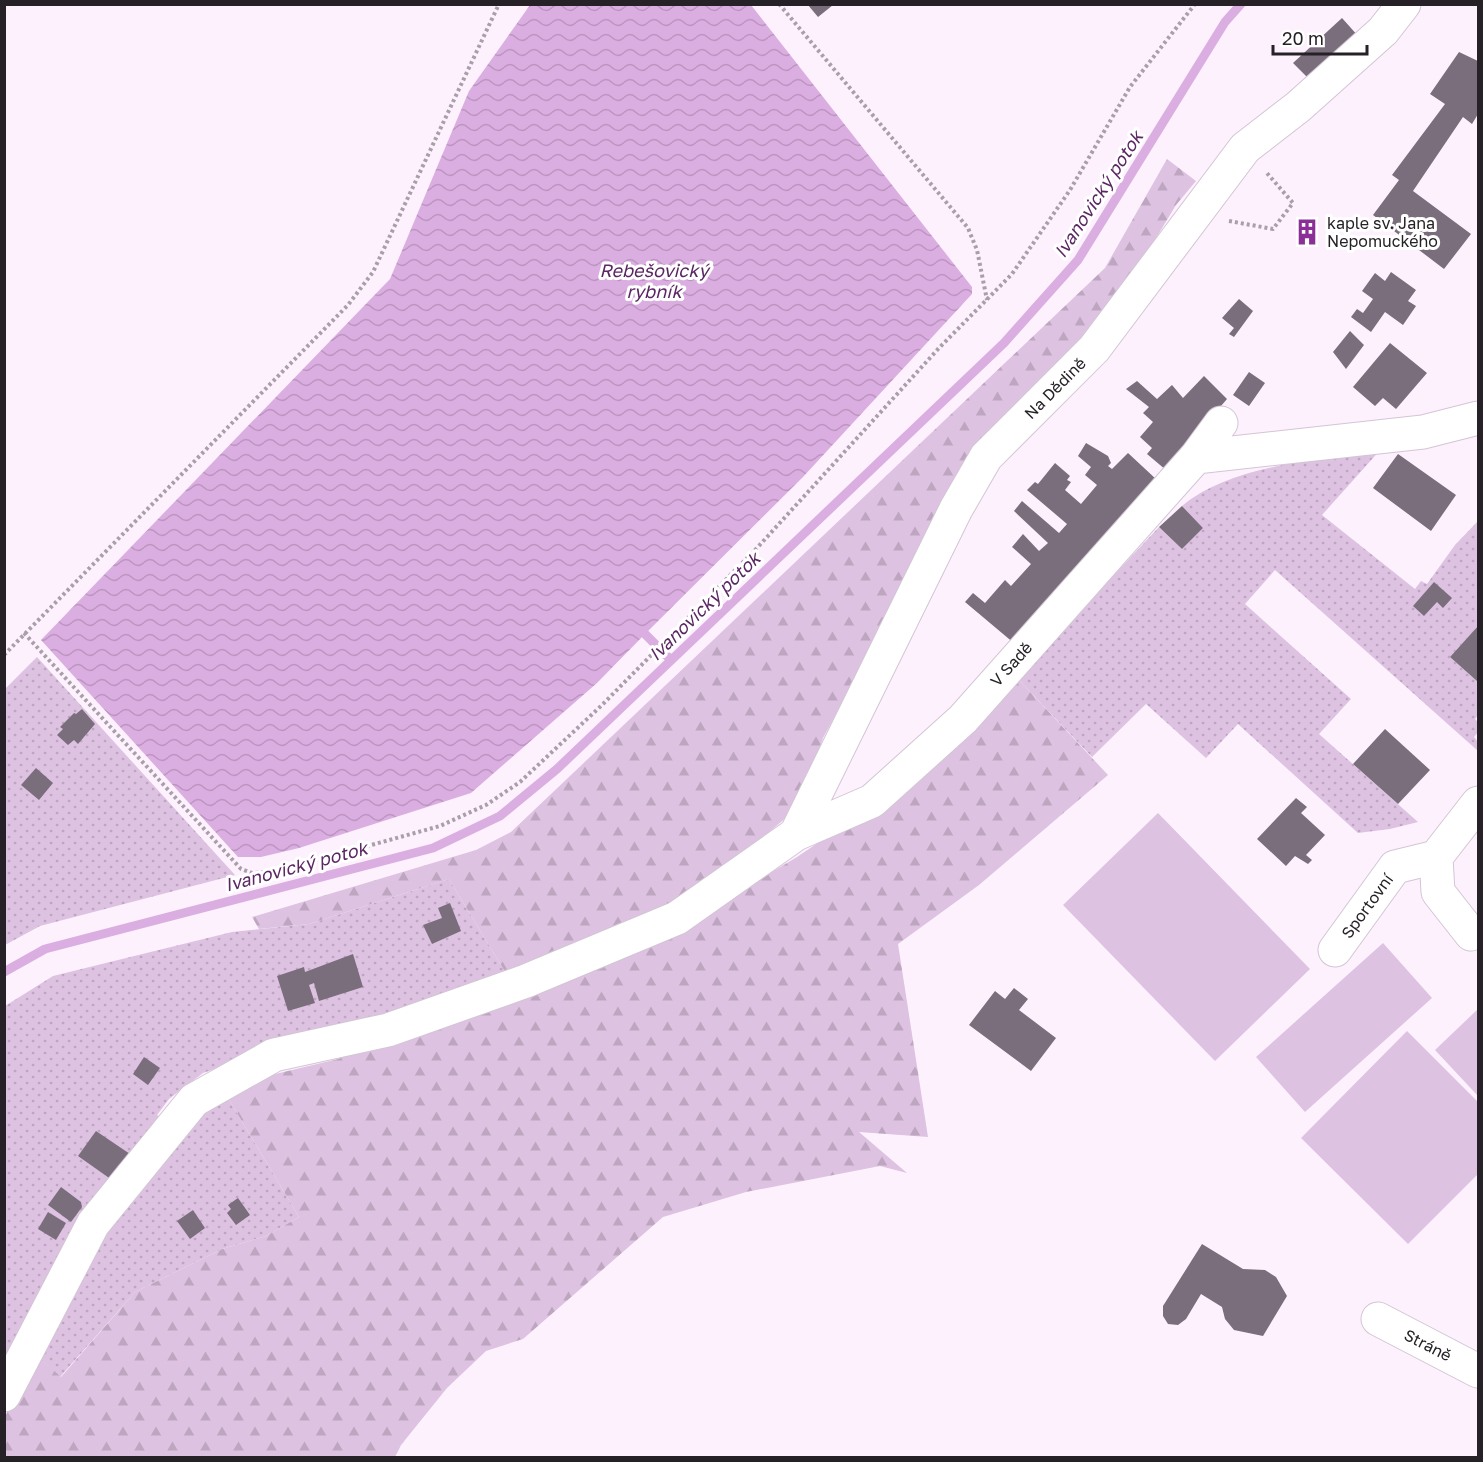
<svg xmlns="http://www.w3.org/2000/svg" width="1483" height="1462" viewBox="0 0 1483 1462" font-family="'Golos Text',sans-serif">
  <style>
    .green { fill: url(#green-dots) }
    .forest { fill: url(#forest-firs) }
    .pitch { fill: #ddc2e1 }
    .water { fill: url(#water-waves) }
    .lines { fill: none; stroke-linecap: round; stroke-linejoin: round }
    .stream { stroke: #dbaee1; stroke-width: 9 }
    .building { fill: #7a6d7c }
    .minor-casing { stroke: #d3c5d5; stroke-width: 35 }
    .path { stroke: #a89fa9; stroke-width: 4; stroke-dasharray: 3 3; stroke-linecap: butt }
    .minor { stroke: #fff; stroke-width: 33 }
    .labels { text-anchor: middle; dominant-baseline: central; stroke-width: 6; stroke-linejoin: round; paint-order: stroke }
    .poi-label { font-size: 16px; fill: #262127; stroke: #fff; text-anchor: start }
    .street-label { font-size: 16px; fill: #262127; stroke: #fff }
    .water-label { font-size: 18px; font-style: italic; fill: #5b2663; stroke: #fff }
  </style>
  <defs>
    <pattern id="green-dots" width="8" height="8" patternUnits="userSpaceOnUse" patternTransform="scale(1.5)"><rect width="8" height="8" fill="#ddc2e1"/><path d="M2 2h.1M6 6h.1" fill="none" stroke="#bea6c1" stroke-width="1.8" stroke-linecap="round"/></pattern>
    <pattern id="forest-firs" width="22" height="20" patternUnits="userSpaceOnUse" patternTransform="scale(1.5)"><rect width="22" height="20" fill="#ddc2e1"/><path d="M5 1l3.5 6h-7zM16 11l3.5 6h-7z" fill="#bea6c1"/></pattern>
    <pattern id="water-waves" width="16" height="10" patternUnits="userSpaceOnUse" patternTransform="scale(1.5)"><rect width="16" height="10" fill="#dbaee1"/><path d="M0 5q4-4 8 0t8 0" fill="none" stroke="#bc95c1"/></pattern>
  </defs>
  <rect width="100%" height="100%" fill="#fdf1fe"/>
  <path class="green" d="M1382,448l-60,67 93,74 6,-8 6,3 28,-39 23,-24v105l-28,31 28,25v33l-3,4 3,3v10l-4,5 4,5v9l-203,-181 -30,34 106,95 -32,35 99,88 -28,7 -32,4 -120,-109 -32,34 -60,-54 -54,53 -75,-79 142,-151 23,22 21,-21 -21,-22c48,-41 138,-46 200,-58z
    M37,657l198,218 -195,51 -35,19v-256z
    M449,879l61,101 -220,63 -87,30 -34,26 -12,16 8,5 -66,70 -16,24 -78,170v-378l48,-30 179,-44 77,-8z
    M228,1098l71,119 -33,19 -44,13 -87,43 -75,85 -20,-19 51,-107 101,-133z"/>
  <path class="forest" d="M1167,159l29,22 -20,24 -46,76 -156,181 -151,276 -22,67 -78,66 -67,40 -146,69 -61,-101 -140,45 -50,5 -7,-12 224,-67 35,-18 594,-564z
    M1017,678l91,97 -129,110 -81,59 30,193 -69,-5 48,41 -27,-7 -134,26 -83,25 -140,122 -37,12 -39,37 -46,57 -6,12 -390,1v-42l35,-58 21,19 74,-85 87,-43 44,-13 33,-19 -71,-119 43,-23 67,-16 40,-21 290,-104 129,-77 121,-82z"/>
  <path class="pitch" d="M1158,813l152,156 -95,92 -152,-156z
    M1383,943l49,55 -127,114 -49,-55z
    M1478,1009v87l-43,-46z
    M1407,1031l71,71v72l-70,70 -107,-106z"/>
  <path class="water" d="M530,5h221l221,282v7l-169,183 -158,157 -48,49 -126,110 -172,55 -38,9h-23l-197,-217 349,-361 79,-188z"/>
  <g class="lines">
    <path class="stream" d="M645,634l26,26
      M4,972l41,-23 388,-101 67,-32 57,-47 447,-426 74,-83 147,-238 16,-18"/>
  </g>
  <path class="building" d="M808,5h25l-15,12z
    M1342,18l17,19 -48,44 -18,-18z
    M1459,52l19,9v53l-6,10 -9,-7 -50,74 58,43 -27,35 -71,-54 26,-35 -7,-5 53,-71 -15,-10z
    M1307,226l6,4 -6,8 -5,-4z
    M1391,272l25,18 -8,11 8,5 -13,19 -18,-13 -14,20 -20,-15 6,-8 6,4 10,-14 -11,-8 13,-18 10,8z
    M1239,299l14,12 -19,26 -5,-3 5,-6 -12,-10z
    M1350,331l14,14 -18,24 -13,-17z
    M1390,343l37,30 -31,36 -13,-11 -8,8 -22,-19z
    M1249,372l16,11 -16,23 -16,-11z
    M1204,376l23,23 -61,71 -19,-16 5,-6 -12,-11 13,-15 -10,-9 6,-6 -23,-18 11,-8 20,18 15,-14 11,13z
    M1086,443l22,13 3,7 -3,3 4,3 16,-16 29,27 -142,164 -50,-42 8,-9 12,10 20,-23 6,6 20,-22 -19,-17 11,-13 16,17 9,-8 -34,-32 8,-10 37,32 8,-9 -40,-34 8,-8 3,2 17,-21 15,13 -3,4 4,2 -6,8 16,14 16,-19 -12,-10 6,-8 -13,-11z
    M1398,454l58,41 -25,36 -58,-43z
    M1182,506l21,22 -21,21 -23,-22z
    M1434,582l18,16 -9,10 -6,-6 -13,14 -11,-10z
    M1478,626v56l-28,-25z
    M82,709l13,15 -17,20 -4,-4 -6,5 -11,-10 6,-6 -3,-2 14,-14 2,1z
    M1385,729l45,41 -32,34 -45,-40z
    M36,768l17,15 -14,17 -18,-15z
    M1296,798l11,9 -6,6 24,22 -19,20 6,5 -4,4 -13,-8 -9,10 -29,-27z
    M450,903l11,28 -29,13 -9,-19 19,-7 -4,-10z
    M353,954l10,33 -44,14 -5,-18 -5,2 6,18 -27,8 -11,-35 27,-9 1,5z
    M1014,988l14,11 -9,11 37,28 -25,33 -62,-46 26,-34 10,8z
    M144,1057l16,11 -12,17 -15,-11z
    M96,1131l34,23 -18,26 -34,-24z
    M61,1187l20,15 1,5 -11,15 -23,-17z
    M238,1198l12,17 -14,10 -9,-12 4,-4 -3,-4z
    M193,1210l12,18 -15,11 -13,-18z
    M48,1212l18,11 -10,17 -18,-11z
    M1202,1244l41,25 22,1 11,7 11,19 -24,40 -29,-6 -9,-11 -3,-12 -21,-13 -15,25 -8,6 -10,-1 -5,-8v-10z"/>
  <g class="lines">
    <g class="minor-casing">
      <path id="minor" d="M1196,457l227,-25 55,-14
        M796,834l160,-325 30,-52 108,-108 151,-201 53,-41 85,-76 21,-27
        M1436,857l2,35 33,42
        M1335,950l60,-83 41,-10 42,-54
        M1378,1319l100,52
        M4,1395l89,-171 101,-124 80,-45 114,-25 138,-49 151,-63 119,-84 76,-33 91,-82 233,-262 25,-34"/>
    </g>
    <path class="path" d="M779,4l189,224 9,22 10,50
      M1229,221l44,8 20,-26 -27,-31
      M24,633l217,236 11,4 25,-2 163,-45 46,-21 34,-23 82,-77 155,-157 182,-200 73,-74 58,-84 60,-103 65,-83
      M4,655l344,-350 25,-33 126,-268"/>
    <use href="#minor" class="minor"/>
  </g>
  <defs>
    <g id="building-bare" transform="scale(2.07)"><path d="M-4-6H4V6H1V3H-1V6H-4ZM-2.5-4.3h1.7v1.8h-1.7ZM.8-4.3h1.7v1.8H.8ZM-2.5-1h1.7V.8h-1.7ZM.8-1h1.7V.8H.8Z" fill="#8c2e98" stroke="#fff" stroke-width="2.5" paint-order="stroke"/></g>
  </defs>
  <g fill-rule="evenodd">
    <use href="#building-bare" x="1307" y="232"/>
  </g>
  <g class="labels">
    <g class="poi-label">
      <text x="1327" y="223">kaple sv. Jana<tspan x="1327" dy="18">Nepomuckého</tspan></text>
    </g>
    <g class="street-label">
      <text transform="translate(1055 388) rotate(-45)">Na Dědině</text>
      <text transform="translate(1011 664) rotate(-48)">V Sadě</text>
      <text transform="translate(1367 906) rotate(-54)">Sportovní</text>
      <text transform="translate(1428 1345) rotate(27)">Stráně</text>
    </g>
    <g class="water-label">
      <text transform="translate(1098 194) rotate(-57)">Ivanovický potok</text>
      <text x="654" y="270">Rebešovický<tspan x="654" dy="21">rybník</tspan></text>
      <text transform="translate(704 606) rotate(-44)">Ivanovický potok</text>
      <text transform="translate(296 866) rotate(-15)">Ivanovický potok</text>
    </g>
  </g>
  <rect width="1483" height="1462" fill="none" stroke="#262127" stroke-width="12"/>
  <path d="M1273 45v9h94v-9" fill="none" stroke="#262127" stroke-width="3"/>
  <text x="1282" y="45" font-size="18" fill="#262127" stroke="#ffffff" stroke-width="4.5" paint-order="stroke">20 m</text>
</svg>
